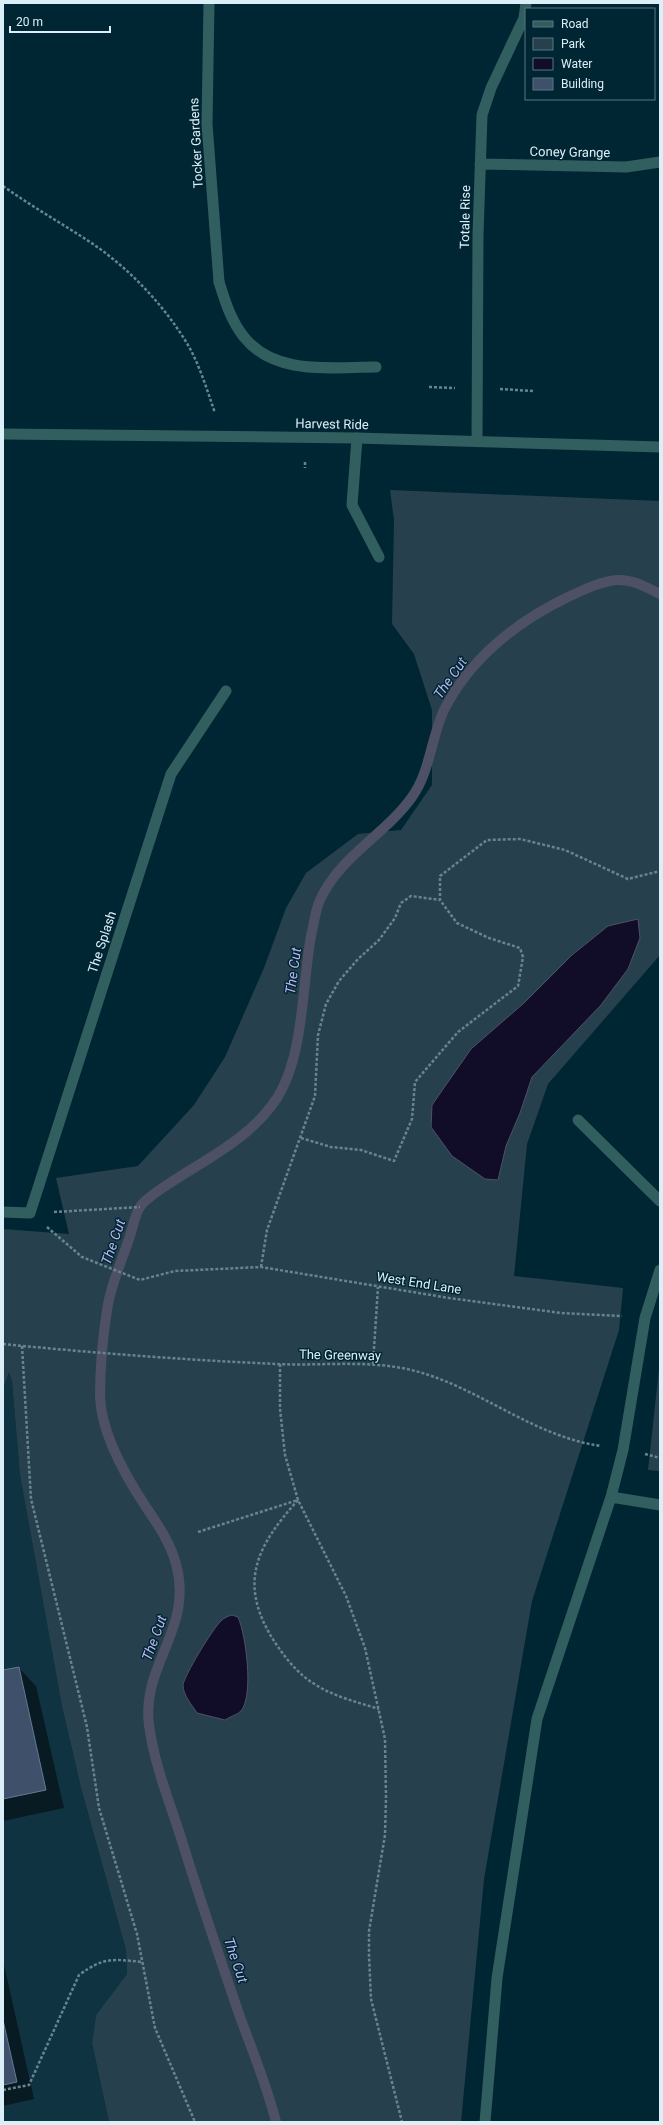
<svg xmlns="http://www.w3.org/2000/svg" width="663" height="2125" viewBox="0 0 663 2125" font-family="Roboto,sans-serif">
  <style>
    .built { fill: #0f3340 }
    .green { fill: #26414d; fill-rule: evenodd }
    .water { fill: #110d28; stroke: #4e5166 }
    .shadow { fill: #0007 }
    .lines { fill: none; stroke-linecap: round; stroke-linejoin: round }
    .stream { stroke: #4e5166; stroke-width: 10 }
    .building { fill: #3f516a; stroke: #657893 }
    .path { stroke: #678590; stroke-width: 2.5; stroke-dasharray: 3 2; stroke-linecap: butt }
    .service { stroke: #315f5f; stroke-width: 11 }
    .minor { stroke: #315f5f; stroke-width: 11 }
    .tertiary { stroke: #315f5f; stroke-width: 11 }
    .labels { text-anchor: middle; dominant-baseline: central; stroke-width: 3; stroke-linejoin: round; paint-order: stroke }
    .street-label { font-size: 13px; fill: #dbeff8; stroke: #002633 }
    .water-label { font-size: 14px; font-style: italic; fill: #bbb7f2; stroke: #002633 }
  </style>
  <rect width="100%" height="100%" fill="#002633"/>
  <path class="built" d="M9,1371l3,10 8,94 42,231 19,82 45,162 1,24 -31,41 -4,28 17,79h-106v-733z"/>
  <path class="green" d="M390,490l270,11v454l-112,129 -21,60 -13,132 109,12 -4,42 -87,271 -48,278 -23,243h-352l-17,-79 4,-28 31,-41 -1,-24 -45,-162 -19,-82 -42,-231 -8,-94 -3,-9 -6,17v-160l66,5 -13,-56 82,-12 56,-61 31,-48 39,-89 22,-60 20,-35 52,-39 43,-4 31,-45v-75l-18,-56 -22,-30 2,-104zM638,919l-10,50 -27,36 -69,72 -12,36 -14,33 -8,34 26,-177 48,-48 36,-29z
    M660,1360v111l-12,-1z"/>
  <path class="water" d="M638,919l2,19 -12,31 -27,36 -69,72 -12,36 -14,33 -8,34 -13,-1 -33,-23 -21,-29 1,-22 39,-56 53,-46 48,-48 36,-29z
    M232,1615l6,2c8,18 16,78 3,94 -4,4 -12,6 -16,9l-28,-7c-5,-8 -14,-18 -14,-28 1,-9 30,-57 38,-64 3,-3 7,-5 11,-6z"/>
  <path class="shadow" d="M19,1668l17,18 28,122 -61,13v-150z
    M3,1960l31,139 -31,7z"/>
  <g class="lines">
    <path class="stream" d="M276,2122c-9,-36 -23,-70 -36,-105 -20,-59 -40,-117 -58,-176 -12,-38 -28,-77 -33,-116 -8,-61 45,-96 27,-161 -6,-22 -18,-39 -30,-57 -20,-30 -45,-74 -46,-111 0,-29 3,-62 8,-92 4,-21 13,-42 20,-62 4,-10 6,-26 12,-35 4,-6 15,-14 21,-18 40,-28 88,-48 116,-91 27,-42 25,-113 34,-162 3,-12 4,-25 9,-36 20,-44 65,-65 92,-103 18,-25 19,-59 32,-87 25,-50 71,-87 120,-111 17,-8 34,-17 53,-19 15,-1 29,7 43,14"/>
  </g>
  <path class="building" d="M19,1667l27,123 -43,9v-129z
    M3,2020l14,62 -14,3z"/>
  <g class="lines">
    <path class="path" d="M3,186c28,20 58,37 87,56 39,26 74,63 98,103 12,21 19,45 27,68
      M429,387l26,1
      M500,389l33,2
      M305,462v6
      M301,1138l30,9 30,3 33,11 18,-42 3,-37 43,-50 60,-46 5,-29 -3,-9 -31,-10 -32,-15 -17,-23v-24l47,-36 33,-1 45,11 63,29 32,-8
      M54,1212l86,-5
      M47,1227l35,30 58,23 35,-9 86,-4 188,31 112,15 61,3
      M261,1267l6,-37 48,-134 3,-61 8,-31 13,-23 19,-22 21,-19 16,-22 6,-15 10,-7 29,4
      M3,1344c91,9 183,16 274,20 43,2 87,-4 130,5 69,15 123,67 194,77
      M22,1346l9,153 56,228 12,81 38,126 18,94 40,94
      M280,1364v45l5,46 13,45 48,96 19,52 20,91 1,59 -1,37 -16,96v24l2,44 31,123
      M373,1364l5,-77
      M645,1454l15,4
      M298,1500c-43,48 -61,85 -22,144 11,16 23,31 40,41 19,12 41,17 63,24
      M198,1532l100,-32
      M3,2090l26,-5 50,-110c25,-18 33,-16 63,-13"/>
    <path class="service" d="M219,282c6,19 12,39 25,55 31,39 87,30 132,30
      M357,438l-5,67 27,52"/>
    <path class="minor" d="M209,3l-2,121 12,158
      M480,164l146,3 34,-5
      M477,441l1,-206 4,-120 9,-27 33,-70 2,-15
      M578,1120l82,81
      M3,1212l27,1 141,-439 55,-83
      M611,1497l49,8
      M485,2122l12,-144 40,-259 74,-222 12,-47 22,-132 15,-48"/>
    <path class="tertiary" d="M3,434l354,4 303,9"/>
  </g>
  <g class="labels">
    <g class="street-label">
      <text transform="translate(196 143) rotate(-93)">Tocker Gardens</text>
      <text transform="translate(570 152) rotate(1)">Coney Grange</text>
      <text transform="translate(465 217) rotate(-89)">Totale Rise</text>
      <text transform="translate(332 424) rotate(1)">Harvest Ride</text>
      <text transform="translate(102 942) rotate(-72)">The Splash</text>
      <text transform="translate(419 1283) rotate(9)">West End Lane</text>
      <text transform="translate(340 1355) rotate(1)">The Greenway</text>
    </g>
    <g class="water-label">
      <text transform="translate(450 678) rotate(-55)">The Cut</text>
      <text transform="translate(293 971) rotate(-82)">The Cut</text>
      <text transform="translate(113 1242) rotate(-71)">The Cut</text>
      <text transform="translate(154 1638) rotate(-70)">The Cut</text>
      <text transform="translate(236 1960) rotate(71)">The Cut</text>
    </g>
  </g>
  <rect width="663" height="2125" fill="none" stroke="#dbeff8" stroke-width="8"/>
  <rect x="525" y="8" width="130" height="92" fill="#002633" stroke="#587682"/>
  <rect x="533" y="21" width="20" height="6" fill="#315f5f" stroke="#587682"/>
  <text x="561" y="28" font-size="12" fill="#dbeff8">Road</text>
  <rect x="533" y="38" width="20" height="12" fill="#26414d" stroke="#587682"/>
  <text x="561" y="48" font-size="12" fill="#dbeff8">Park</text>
  <rect x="533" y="58" width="20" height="12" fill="#110d28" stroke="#587682"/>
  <text x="561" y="68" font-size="12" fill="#dbeff8">Water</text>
  <rect x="533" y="78" width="20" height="12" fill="#3f516a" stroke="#587682"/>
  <text x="561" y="88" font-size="12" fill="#dbeff8">Building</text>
  <path d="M10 26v6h100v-6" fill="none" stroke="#dbeff8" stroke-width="2"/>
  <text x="16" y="26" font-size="12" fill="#dbeff8" stroke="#002633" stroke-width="3" paint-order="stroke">20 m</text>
</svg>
